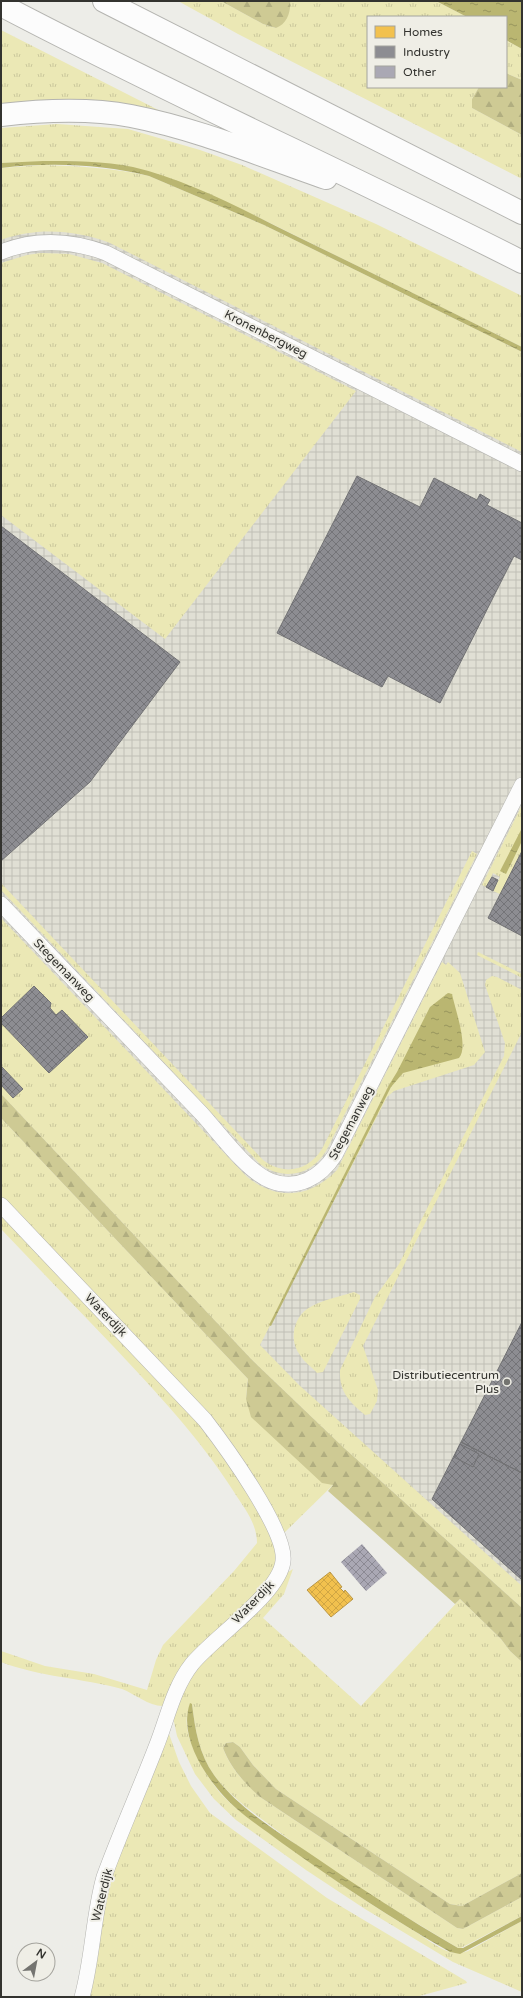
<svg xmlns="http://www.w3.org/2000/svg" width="523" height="1998" viewBox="0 0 523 1998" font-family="'Varela Round',sans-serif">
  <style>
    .industrial { fill: url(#industrial-grid) }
    .grass { fill: url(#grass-tufts) }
    .forest { fill: url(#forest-firs) }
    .water { fill: url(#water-ripples) }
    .homes { fill: url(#homes-cross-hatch); stroke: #b99645 }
    .industry { fill: url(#industry-cross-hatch); stroke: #727274 }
    .building { fill: url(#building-cross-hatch) }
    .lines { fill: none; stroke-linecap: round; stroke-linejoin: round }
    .street-casing { stroke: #b4b4b0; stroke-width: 16 }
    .highway-casing { stroke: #b4b4b0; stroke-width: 24 }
    .street { stroke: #fcfcfc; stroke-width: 15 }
    .highway { stroke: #fcfcfc; stroke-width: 22 }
    .poi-dot { fill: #747470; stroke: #efeee6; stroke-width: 1.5 }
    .labels { text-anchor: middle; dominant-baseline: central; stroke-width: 4; stroke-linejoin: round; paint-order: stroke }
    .street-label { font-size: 12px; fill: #33332f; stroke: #efeee6 }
    .poi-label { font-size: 12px; fill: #33332f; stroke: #efeee6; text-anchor: end }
  </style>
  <defs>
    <pattern id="industrial-grid" width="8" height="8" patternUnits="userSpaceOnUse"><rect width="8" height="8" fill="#e0dfd4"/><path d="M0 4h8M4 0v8" fill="none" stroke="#c1c0b6"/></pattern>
    <pattern id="grass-tufts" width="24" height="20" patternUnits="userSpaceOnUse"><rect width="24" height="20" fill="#ebe8b5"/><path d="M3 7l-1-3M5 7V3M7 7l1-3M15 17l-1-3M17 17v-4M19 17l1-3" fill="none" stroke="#cac79c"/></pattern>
    <pattern id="forest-firs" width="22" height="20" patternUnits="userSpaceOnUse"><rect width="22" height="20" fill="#ceca94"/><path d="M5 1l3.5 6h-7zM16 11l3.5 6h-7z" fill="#b1ae80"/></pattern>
    <pattern id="water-ripples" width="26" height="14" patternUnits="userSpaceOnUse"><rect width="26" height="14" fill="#bab671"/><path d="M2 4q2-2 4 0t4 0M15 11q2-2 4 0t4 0" fill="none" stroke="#98955d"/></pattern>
    <pattern id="homes-cross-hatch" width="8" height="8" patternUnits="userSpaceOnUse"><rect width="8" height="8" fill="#f2c14e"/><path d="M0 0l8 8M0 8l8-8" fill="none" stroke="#d0a644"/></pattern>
    <pattern id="industry-cross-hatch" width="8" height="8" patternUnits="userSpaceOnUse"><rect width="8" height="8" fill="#8d8d92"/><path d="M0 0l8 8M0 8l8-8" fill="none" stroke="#747478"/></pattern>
    <pattern id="building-cross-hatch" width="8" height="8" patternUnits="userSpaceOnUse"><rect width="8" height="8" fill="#aaa8b4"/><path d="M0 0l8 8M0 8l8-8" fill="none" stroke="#8b8993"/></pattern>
  </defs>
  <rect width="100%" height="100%" fill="#edede8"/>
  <path class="industrial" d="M51,204l471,226v1203l-521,-518v-902z"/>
  <path class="grass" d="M178,1h43l42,23 13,4 14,-27h146l31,16h-99v70h111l-7,12v9l50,27v44l-284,-145z
    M1,30l181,92 -181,-14z
    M506,40l16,9v31l-16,-7z
    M57,124l71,5 72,21 42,15 134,59 146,72v51l-256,-126 -57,-26 -59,-23 -19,-5 -60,-6 -70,2v-35z
    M43,165c35,1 71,3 106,11l115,49 258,127v100l-412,-209c-35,-13 -73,-16 -109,-3v-72z
    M41,253l28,1 33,9 254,128 -191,248 -164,-124v-252l26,-8z
    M522,805v46l-22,43 -7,-3 7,-14 -7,-4 -7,14 -4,-2z
    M472,851l5,3 -151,297c-15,25 -43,30 -66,13l-259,-274v-7l262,277c21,16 45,11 59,-11z
    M1,918l246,259c31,24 63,21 90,-7l105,-208 4,3 2,-3 12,11 25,79 -11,13 -80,26 -7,6 -127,248 39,40 223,201v22l-178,-160 -92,-88 -251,-266z
    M478,952l44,22v4l-45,-23z
    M492,976l5,1 25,13v42l-159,314 15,44 -1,11 -7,13 -5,1c-16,-14 -26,-23 -25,-45l35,-73 24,-33 105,-208 1,-13 -20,-58 1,-5z
    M1,1118l247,261 -2,20 87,86 -51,50 -45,-76 -236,-259z
    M1,1211l219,234 58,101 -4,28 -110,132c-14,1 -29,-12 -42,-17 -40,-11 -82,-12 -121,-27v-11l44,15 49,8 53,16 9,-30 7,-15 71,-74 23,-28c0,-20 -13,-35 -23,-51 -35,-55 -78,-100 -122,-147 -37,-39 -74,-77 -111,-116z
    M354,1292l6,3v4l-37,73 -6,1c-5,-6 -13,-11 -17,-18 -11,-14 -7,-36 7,-46 13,-9 32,-12 47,-17z
    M293,1569l-9,25 -21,24 98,88 99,-107 41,40 9,12 12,11v211l-60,33 -12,-2 -174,-115 -23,-24 -13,-18 -7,-5 -7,1 -3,5c7,20 22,35 37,49l197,131 6,1 59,-32v19l-61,32h-3c-62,-37 -125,-75 -183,-119 -21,-16 -45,-32 -61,-54 -15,-21 -19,-46 -22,-71 -18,22 14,72 29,90 17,18 39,32 59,47 43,31 86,61 131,88 12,7 26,19 39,23 6,2 13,1 18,-1l54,-30v71l-69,-30 -88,-53 -59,-39 -70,-50 -22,-21 -19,-25 -18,-38 -4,-19 13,-38 99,-105z
    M168,1731l11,31 12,24 19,27 117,85 139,83 1,2 -51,14h-331l15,-90z"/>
  <path class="forest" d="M221,1h69c1,11 -3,23 -14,27l-13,-4z
    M506,73l16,7v55l-50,-27v-9l7,-12h27z
    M1,1094l251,266 92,88 178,160v54l-12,-11 -9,-12 -41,-40 -5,5 -127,-113 5,-6 -11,-2 -71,-66 -5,-18 2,-20 -247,-261z
    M233,1742l7,5 13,18 23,24 174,115 12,2 60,-33v24l-59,32 -6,-1 -197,-131c-15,-13 -30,-30 -37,-49l3,-5z"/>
  <path class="water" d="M436,1h86v48l-16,-9v-23h-39z
    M43,161c29,0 61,0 90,6 55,13 111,43 161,68 76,37 152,74 228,112v5l-258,-127 -115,-49c-48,-12 -99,-14 -148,-8v-5z
    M522,828v13l-16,33 -6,-3z
    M448,993l4,1c3,15 17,53 7,64l-56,15 -12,14 -120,239 -2,-1 120,-240 8,-13 33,-65z
    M190,1703l2,1c3,25 7,50 22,71 24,33 65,58 98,80 48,33 96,64 146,93h5l59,-32v5l-62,33 -10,-2c-58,-33 -114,-70 -168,-109 -20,-15 -44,-30 -61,-50 -20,-23 -42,-59 -31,-90z"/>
  <path class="homes" d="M330,1572l12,15 -2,1 4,4 1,-2 8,9 -22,18 -24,-27z"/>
  <path class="industry" d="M357,476l63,31 14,-29 43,22 3,-6 10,6 -3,5 35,18v37l-8,-4 -74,147 -52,-27 -6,11 -105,-54z
    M1,526l179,136 -90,120 -89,79z
    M522,851v85l-34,-18z
    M492,877l6,3 -5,11 -7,-4z
    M34,986l17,17 -1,5 6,7 6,-5 26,27 -39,36 -48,-50v-5z
    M1,1066l22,23 -10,9 -12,-13z
    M522,1322v151l-61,-31z
    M461,1442l61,31v107l-90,-81z
    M460,1444l19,10 -6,13 -19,-10z"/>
  <path class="building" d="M362,1544l25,29 -21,18 -25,-29z"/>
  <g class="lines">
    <g class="street-casing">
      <path id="street" d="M1,252c35,-14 70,-12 105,1l416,211
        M1,904c67,70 134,140 201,210 18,20 45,58 69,67 26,10 50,-4 64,-26l187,-370
        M1,1205l204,215c20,26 82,111 78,141 -3,32 -70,77 -91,103 -19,24 -25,56 -36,83 -17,44 -36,86 -52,130 -11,39 -11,80 -22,120"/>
    </g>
    <g class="highway-casing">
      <path id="highway" d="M104,1l418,212
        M1,5c171,90 348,169 521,257
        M1,115c43,-5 88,-7 130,1 67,13 131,40 195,62"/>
    </g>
    <use href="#street" class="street"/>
    <use href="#highway" class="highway"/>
  </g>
  <circle class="poi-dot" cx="507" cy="1382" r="4"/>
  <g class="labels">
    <g class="street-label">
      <text transform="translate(266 334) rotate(27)">Kronenbergweg</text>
      <text transform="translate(64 970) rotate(46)">Stegemanweg</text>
      <text transform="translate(351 1123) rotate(-62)">Stegemanweg</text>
      <text transform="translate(106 1315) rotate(46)">Waterdijk</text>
      <text transform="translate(253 1602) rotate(-46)">Waterdijk</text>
      <text transform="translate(102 1895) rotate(-76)">Waterdijk</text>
    </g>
    <g class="poi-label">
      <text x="499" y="1375">Distributiecentrum<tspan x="499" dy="14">Plus</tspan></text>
    </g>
  </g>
  <rect width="523" height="1998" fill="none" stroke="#33332f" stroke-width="4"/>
  <rect x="367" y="16" width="140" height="72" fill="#efeee6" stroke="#a4a39d"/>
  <rect x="375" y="26" width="20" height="12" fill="#f2c14e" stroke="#a4a39d"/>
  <text x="403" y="36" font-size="12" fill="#33332f">Homes</text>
  <rect x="375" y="46" width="20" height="12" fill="#8d8d92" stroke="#a4a39d"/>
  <text x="403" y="56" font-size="12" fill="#33332f">Industry</text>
  <rect x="375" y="66" width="20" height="12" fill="#aaa8b4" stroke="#a4a39d"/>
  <text x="403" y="76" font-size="12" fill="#33332f">Other</text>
  <g transform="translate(36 1962) rotate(32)"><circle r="19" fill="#efeee6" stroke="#a4a39d"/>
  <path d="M0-3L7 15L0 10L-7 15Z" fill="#747470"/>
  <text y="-6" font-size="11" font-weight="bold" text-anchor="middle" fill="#33332f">N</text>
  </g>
</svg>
